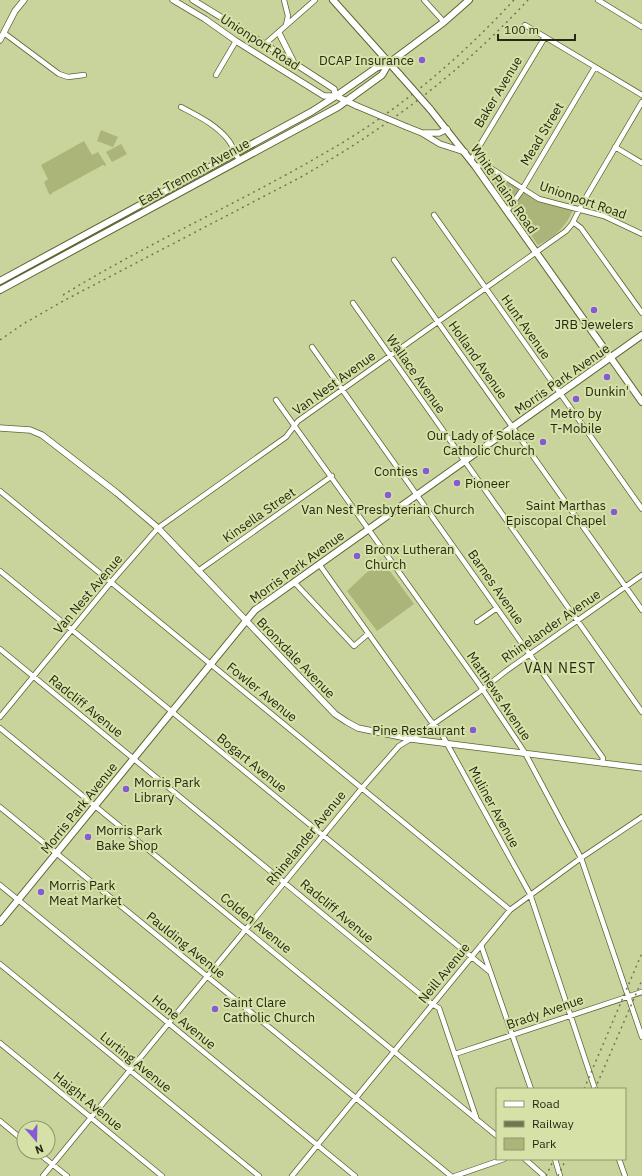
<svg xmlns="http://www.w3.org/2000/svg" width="642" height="1176" viewBox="0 0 642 1176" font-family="'IBM Plex Sans',sans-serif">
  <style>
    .green { fill: #abb579 }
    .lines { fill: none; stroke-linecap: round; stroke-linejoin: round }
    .minor-casing { stroke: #5c6431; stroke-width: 6 }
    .tertiary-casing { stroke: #5c6431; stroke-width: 7 }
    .secondary-casing { stroke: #5c6431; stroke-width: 8 }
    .minor { stroke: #fff; stroke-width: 4.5 }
    .tertiary { stroke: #fff; stroke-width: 5.5 }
    .secondary { stroke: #fff; stroke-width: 6 }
    .rail { stroke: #6f7751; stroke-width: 1.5; stroke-dasharray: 2 4; stroke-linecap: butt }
    .tertiary-bridge-casing { stroke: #5c6431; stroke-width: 7; stroke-linecap: butt }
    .secondary-bridge-casing { stroke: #5c6431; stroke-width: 8; stroke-linecap: butt }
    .tertiary-bridge { stroke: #fff; stroke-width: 5.5 }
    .secondary-bridge { stroke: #fff; stroke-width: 6 }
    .poi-dot { fill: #855ad4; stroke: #d6e1a8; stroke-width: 1.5 }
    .labels { text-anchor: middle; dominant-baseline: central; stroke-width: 4; stroke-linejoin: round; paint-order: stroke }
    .street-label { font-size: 13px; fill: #252913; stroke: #d6e1a8 }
    .poi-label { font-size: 13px; fill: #252913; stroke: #d6e1a8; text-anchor: start }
    .neighbourhood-label { font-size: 14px; letter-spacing: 1px; fill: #252913; stroke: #d6e1a8 }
  </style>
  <rect width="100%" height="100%" fill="#c9d49c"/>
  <path class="green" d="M101,130l17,7 -5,10 -16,-6z
    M84,141l8,14 6,-3 7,11 1,1v2l-3,-1 -51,28 -1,2 -2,-1 -5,-12 4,-3 -7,-14z
    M121,144l6,10 -15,8 -6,-10z
    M487,169l50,32 35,9v2c-7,16 -18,25 -34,33l-52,-75z
    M381,559l33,45 -37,27 -30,-40z"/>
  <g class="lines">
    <g class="minor-casing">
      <path id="minor" d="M284,0l4,16 -2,9
        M424,0l20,22
        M598,0l44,27
        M525,25l117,70
        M4,33l55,41 9,3 16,-2
        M265,44l50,-44
        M216,75l20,-34
        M181,107c17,9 36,18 48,34 4,6 7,13 10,19
        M615,147l27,16
        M471,160l74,-123
        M475,166l7,-1 7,2 50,32 65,17 38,18
        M507,211l13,-18 75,-126
        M434,215l208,294
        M573,222l8,6 61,85
        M394,260l248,350
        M353,303l289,409
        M312,347l291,411 -1,5
        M276,400l203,284 46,69 56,105 61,179
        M0,491l510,419
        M319,564l111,156 10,11 90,163 65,195
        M0,571l490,401
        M198,571l134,-95
        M294,582l60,64 14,-12
        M477,622l20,-14
        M0,649l432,355 7,4 38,112
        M0,717l111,-135 47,-54 128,-91 12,-16 268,-190 6,-7 10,-20 60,-102
        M0,728l497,408
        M0,807l451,369
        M0,885l355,291
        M481,945l50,144
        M0,964l259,212
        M0,1043l162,133
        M455,1054l187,-62
        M0,1121l24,20
        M37,1152l30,24
        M525,1159l19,17
        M555,1159l5,17
        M619,1159l6,17
        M43,1176l319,-388 37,-42 23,-14 56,-39 28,-22 136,-96
        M292,1176l218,-266 71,-52 61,-41
        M455,1176l49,-17"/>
    </g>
    <g class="tertiary-casing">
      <path id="tertiary" d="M173,0l32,19 31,22 88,55h12l21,10
        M193,0l78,48 63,41 2,7
        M279,33l15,30
        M0,40l15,-29 9,-11
        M407,127l15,6 18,11 25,8
        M424,133h15l8,-4
        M0,428l30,2 12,5 75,58 41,35 177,186 12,8 11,6 53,11 231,29"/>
    </g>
    <g class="secondary-casing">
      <path id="secondary" d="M333,0l67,75
        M430,109l45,57 167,236
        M0,281l311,-169 25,-16 40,-28 13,-5 55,-41 25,-22
        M0,290l338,-183 44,-32 7,-12
        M0,922l255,-312 387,-275"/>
    </g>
    <use href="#minor" class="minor"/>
    <use href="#tertiary" class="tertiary"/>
    <use href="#secondary" class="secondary"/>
    <path class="rail" d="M63,295c88,-54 183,-95 272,-148 67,-39 126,-90 179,-147
      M0,340l23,-16 42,-24 236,-123c87,-50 158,-103 227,-177
      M584,1089l58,-136
      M595,1089l47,-109
      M546,1176l8,-17
      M558,1176l8,-17"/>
    <g class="tertiary-bridge-casing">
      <path id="tertiary-bridge" d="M357,106l50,21"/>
    </g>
    <g class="secondary-bridge-casing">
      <path id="secondary-bridge" d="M400,75l30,34"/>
    </g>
    <use href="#tertiary-bridge" class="tertiary-bridge"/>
    <use href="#secondary-bridge" class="secondary-bridge"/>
  </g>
  <g class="poi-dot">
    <circle cx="422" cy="60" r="4"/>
    <circle cx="594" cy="310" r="4"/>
    <circle cx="607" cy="377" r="4"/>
    <circle cx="576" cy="399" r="4"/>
    <circle cx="543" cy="442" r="4"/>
    <circle cx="426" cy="471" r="4"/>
    <circle cx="457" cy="483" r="4"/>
    <circle cx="388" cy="495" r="4"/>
    <circle cx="614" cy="512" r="4"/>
    <circle cx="357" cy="556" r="4"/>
    <circle cx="473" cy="730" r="4"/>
    <circle cx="126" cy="789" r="4"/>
    <circle cx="88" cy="837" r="4"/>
    <circle cx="41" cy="892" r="4"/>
    <circle cx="215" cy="1009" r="4"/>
  </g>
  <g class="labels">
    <g class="street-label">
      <text transform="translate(260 42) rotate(33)">Unionport Road</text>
      <text transform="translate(498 92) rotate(-59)">Baker Avenue</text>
      <text transform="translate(542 134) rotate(-59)">Mead Street</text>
      <text transform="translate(194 172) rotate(-29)">East Tremont Avenue</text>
      <text transform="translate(504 189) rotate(55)">White Plains Road</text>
      <text transform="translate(583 200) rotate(19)">Unionport Road</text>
      <text transform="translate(526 327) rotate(55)">Hunt Avenue</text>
      <text transform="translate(478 360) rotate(55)">Holland Avenue</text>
      <text transform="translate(416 374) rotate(55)">Wallace Avenue</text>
      <text transform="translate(562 379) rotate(-35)">Morris Park Avenue</text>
      <text transform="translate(334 383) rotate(-36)">Van Nest Avenue</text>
      <text transform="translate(259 515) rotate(-35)">Kinsella Street</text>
      <text transform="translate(297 567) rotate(-36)">Morris Park Avenue</text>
      <text transform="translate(496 587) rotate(55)">Barnes Avenue</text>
      <text transform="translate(88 594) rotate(-50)">Van Nest Avenue</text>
      <text transform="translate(551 626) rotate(-35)">Rhinelander Avenue</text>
      <text transform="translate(296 658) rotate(46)">Bronxdale Avenue</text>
      <text transform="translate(262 692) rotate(39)">Fowler Avenue</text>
      <text transform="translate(499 696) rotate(56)">Matthews Avenue</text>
      <text transform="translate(86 706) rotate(39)">Radcliff Avenue</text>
      <text transform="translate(252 763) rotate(39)">Bogart Avenue</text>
      <text transform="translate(494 807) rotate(61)">Muliner Avenue</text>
      <text transform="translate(79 808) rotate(-51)">Morris Park Avenue</text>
      <text transform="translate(306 838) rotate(-51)">Rhinelander Avenue</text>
      <text transform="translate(337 911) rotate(40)">Radcliff Avenue</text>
      <text transform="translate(256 923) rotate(39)">Colden Avenue</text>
      <text transform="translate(186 945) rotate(39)">Paulding Avenue</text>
      <text transform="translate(444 973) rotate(-51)">Neill Avenue</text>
      <text transform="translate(545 1012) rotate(-19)">Brady Avenue</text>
      <text transform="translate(184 1022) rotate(39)">Hone Avenue</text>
      <text transform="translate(136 1062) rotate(39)">Lurting Avenue</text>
      <text transform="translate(88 1101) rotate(39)">Haight Avenue</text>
    </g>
    <g class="poi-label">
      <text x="414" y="60" text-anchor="end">DCAP Insurance</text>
      <text x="594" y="324" text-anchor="middle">JRB Jewelers</text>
      <text x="607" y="391" text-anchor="middle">Dunkin'</text>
      <text x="576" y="413" text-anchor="middle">Metro by<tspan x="576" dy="15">T-Mobile</tspan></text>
      <text x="535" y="435" text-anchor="end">Our Lady of Solace<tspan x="535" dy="15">Catholic Church</tspan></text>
      <text x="418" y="471" text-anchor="end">Conties</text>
      <text x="465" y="483">Pioneer</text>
      <text x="606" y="505" text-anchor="end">Saint Marthas<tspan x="606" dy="15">Episcopal Chapel</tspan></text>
      <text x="388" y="509" text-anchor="middle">Van Nest Presbyterian Church</text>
      <text x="365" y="549">Bronx Lutheran<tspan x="365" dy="15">Church</tspan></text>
      <text x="465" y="730" text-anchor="end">Pine Restaurant</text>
      <text x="134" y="782">Morris Park<tspan x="134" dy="15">Library</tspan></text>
      <text x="96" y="830">Morris Park<tspan x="96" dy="15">Bake Shop</tspan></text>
      <text x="49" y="885">Morris Park<tspan x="49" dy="15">Meat Market</tspan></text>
      <text x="223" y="1002">Saint Clare<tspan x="223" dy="15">Catholic Church</tspan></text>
    </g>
    <g class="neighbourhood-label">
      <text x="560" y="668">VAN NEST</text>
    </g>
  </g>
  <rect x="496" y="1088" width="130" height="72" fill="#d6e1a8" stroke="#8f976c"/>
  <rect x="504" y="1101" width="20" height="6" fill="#ffffff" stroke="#8f976c"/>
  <text x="532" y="1108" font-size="12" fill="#252913">Road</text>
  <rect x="504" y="1121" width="20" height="6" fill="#6f7751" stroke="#8f976c"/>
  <text x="532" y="1128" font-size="12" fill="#252913">Railway</text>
  <rect x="504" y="1138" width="20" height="12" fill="#abb579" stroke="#8f976c"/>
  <text x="532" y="1148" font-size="12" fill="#252913">Park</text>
  <g transform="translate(36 1140) rotate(160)"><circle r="19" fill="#d6e1a8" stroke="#8f976c"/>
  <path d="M0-3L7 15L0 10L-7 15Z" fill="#855ad4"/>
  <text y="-6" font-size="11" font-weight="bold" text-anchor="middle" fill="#252913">N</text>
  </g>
  <path d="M498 34v6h77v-6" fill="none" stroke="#252913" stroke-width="2"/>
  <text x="504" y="34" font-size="12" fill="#252913" stroke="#d6e1a8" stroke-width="3" paint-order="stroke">100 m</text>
</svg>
